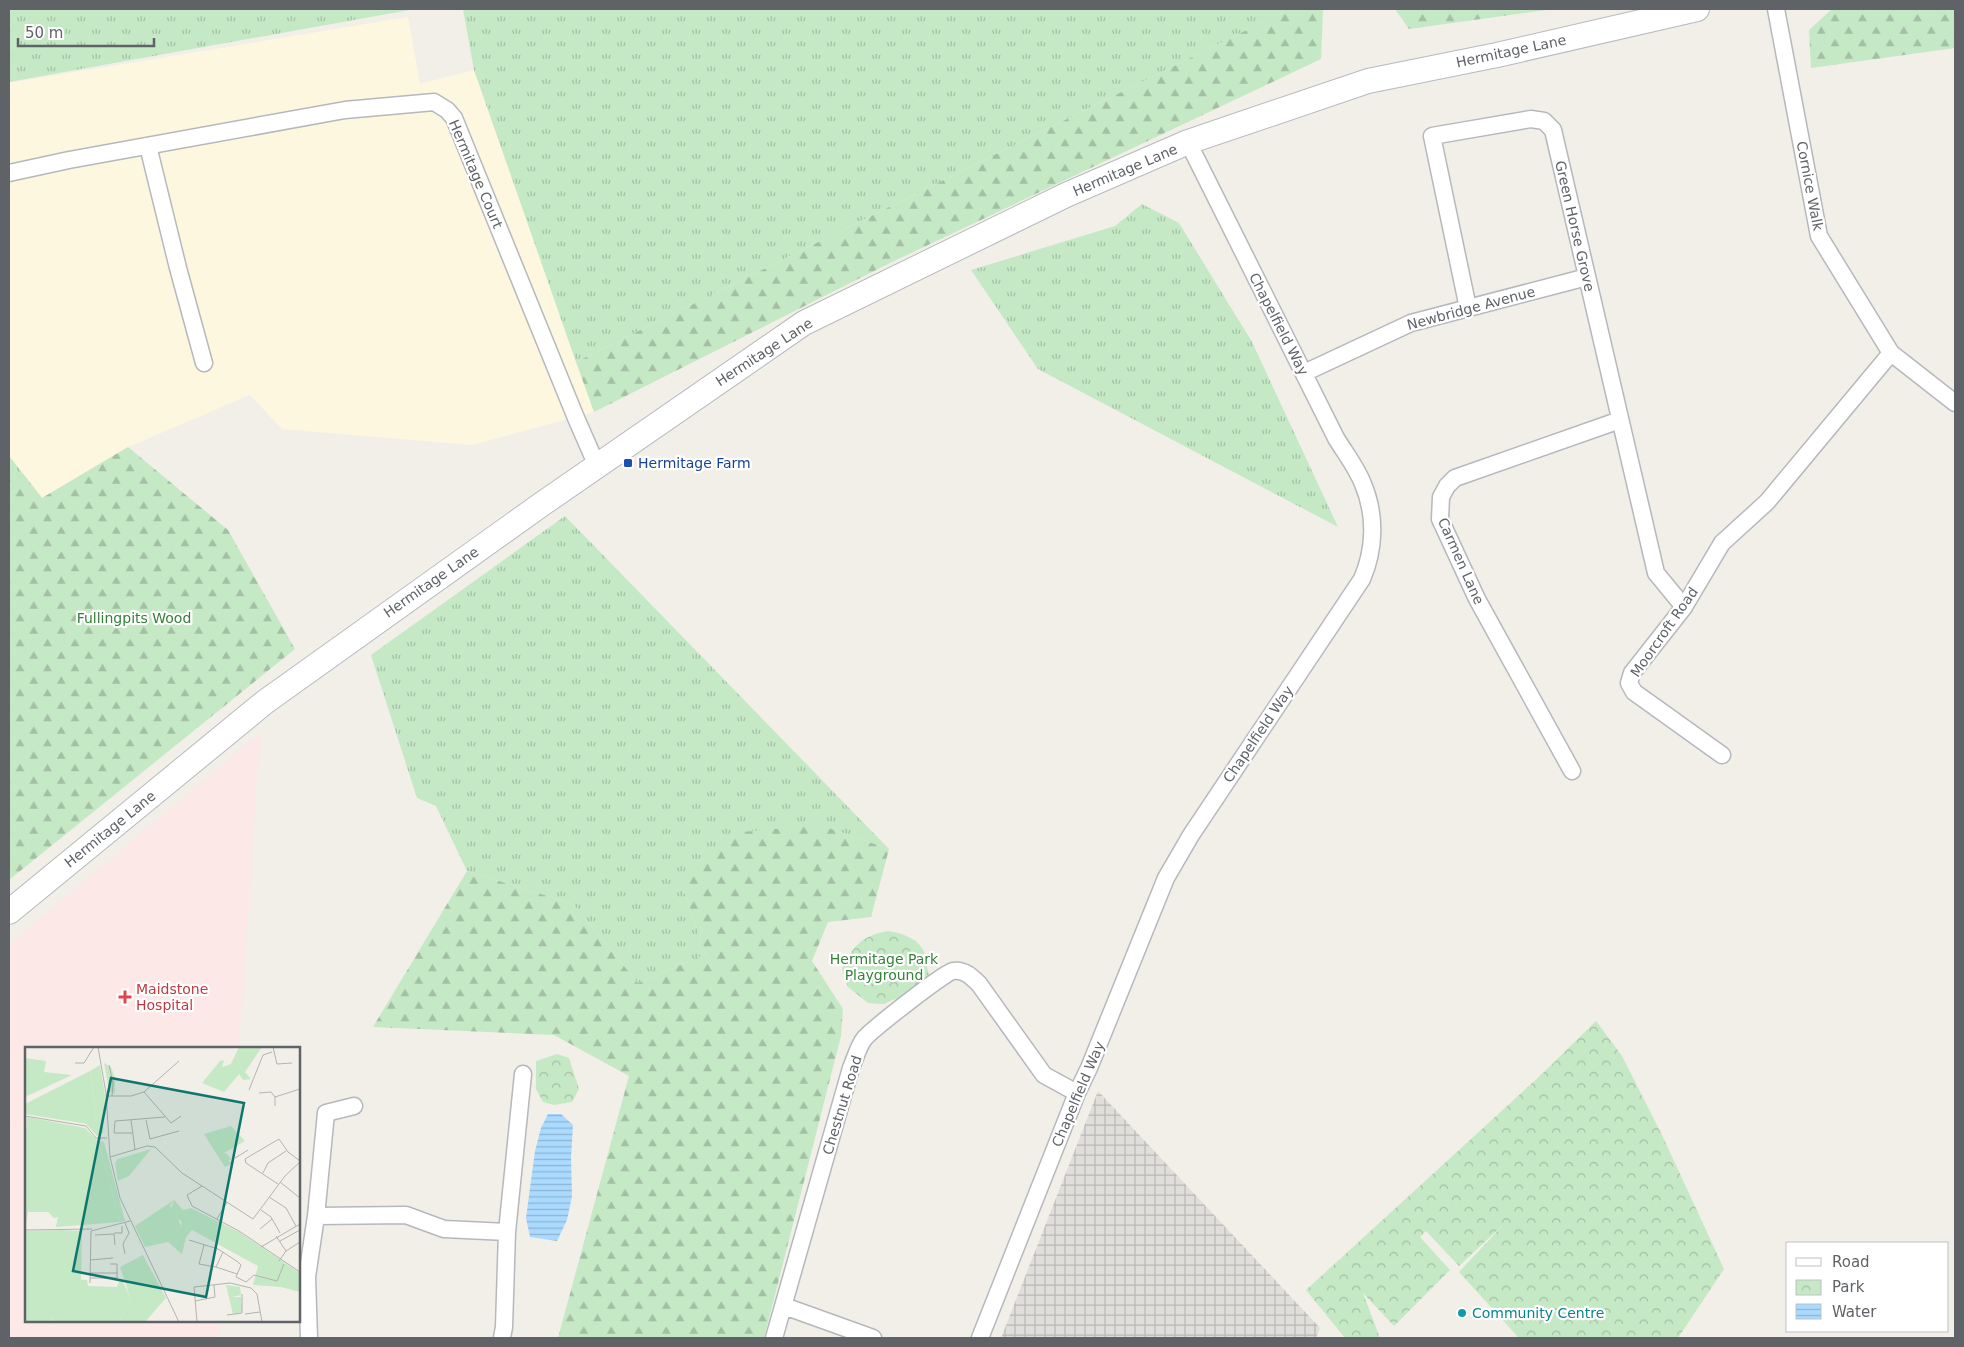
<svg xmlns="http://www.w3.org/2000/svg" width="1964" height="1347" viewBox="0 0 1964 1347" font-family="'DejaVu Sans',sans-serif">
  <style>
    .commercial { fill: #fef7e0 }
    .industrial { fill: url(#industrial-grid) }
    .medical { fill: #fce8e6 }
    .grass { fill: url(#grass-tufts) }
    .forest { fill: url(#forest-firs) }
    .park { fill: url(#park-crowns) }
    .water { fill: url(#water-rules) }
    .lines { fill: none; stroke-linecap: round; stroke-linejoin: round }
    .minor-casing { stroke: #b5b8bc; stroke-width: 19 }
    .secondary-casing { stroke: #b6babf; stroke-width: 26 }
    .minor { stroke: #fff; stroke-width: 16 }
    .secondary { stroke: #fff; stroke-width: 24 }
    .transit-dot { fill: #1a4fb4; stroke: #fff; stroke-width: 2 }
    .health-dot { fill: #e0444e; stroke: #fff; stroke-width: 2 }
    .culture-dot { fill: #0f9aa8; stroke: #fff; stroke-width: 2 }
    .labels { text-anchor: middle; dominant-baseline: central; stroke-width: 4.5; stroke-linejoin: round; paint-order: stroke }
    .street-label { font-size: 14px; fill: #5f6368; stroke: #fff }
    .transit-label { font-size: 14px; fill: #164399; stroke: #fff; text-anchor: start }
    .park-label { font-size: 14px; fill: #348238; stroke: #fff }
    .health-label { font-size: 14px; fill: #be3a42; stroke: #fff; text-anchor: start }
    .culture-label { font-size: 14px; fill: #0d838f; stroke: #fff; text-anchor: start }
    .inset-road { fill: none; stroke: #b3b3b1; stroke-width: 1 }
    .view { fill: #0f766e; fill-opacity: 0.15; stroke: #0f766e; stroke-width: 2.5 }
    .inset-edge { fill: none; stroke: #5f6368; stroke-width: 2.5 }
  </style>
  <defs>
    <pattern id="industrial-grid" width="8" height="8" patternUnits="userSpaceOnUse" patternTransform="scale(1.25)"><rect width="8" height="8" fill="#e0deda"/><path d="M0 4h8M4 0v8" fill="none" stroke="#b9b8b5"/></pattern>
    <pattern id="grass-tufts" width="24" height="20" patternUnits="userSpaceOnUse" patternTransform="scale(1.25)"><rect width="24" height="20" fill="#c5e8c5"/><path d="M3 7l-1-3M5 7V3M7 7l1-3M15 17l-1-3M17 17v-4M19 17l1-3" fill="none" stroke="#a3c0a4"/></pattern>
    <pattern id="forest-firs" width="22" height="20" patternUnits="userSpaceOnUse" patternTransform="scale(1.25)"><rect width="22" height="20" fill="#c5e8c5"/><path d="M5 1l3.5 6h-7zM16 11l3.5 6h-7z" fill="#a3c0a4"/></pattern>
    <pattern id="park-crowns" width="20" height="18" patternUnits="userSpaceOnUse" patternTransform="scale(1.25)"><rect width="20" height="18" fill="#c5e8c5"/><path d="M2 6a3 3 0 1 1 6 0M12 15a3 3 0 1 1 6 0" fill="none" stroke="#a3c0a4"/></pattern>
    <pattern id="water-rules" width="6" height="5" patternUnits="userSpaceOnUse" patternTransform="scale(1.25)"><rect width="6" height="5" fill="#aadaff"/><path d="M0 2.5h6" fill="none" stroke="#8eb4d2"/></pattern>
  </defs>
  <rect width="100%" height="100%" fill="#f1efe8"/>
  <path class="commercial" d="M408,17l12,67 54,-14 120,342 -122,33 -190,-16 -32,-34 -122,52 -86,51 -33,-42v-373z"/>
  <path class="industrial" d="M1098,1091l222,237 -4,10h-315z"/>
  <path class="medical" d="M260,733l-21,315h-213v273h195l-2,17h-210v-393z"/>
  <path class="grass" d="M9,9h400v1l-400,72z
    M463,9h826l-713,353 -102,-292z
    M1142,204l37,19 73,119 86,185 -300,-158 -67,-99 144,-44z
    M9,456l20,25 -20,14z
    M565,516l324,333 -69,-24 -139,58 25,71 -68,29 -65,-79 -106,-33 -31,-65 -19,-8 -46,-143z"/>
  <path class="forest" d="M1289,9h34l-2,50 -431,204 -296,149 -18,-50z
    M1395,9h158l-144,20z
    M1832,9h123v39l-144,20 -2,-38z
    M128,447l100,83 67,119 -286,231v-385l20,-14 13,17z
    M820,825l69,24 -18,68 -43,5 -16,39 31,48 -2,27 -77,302h-206l71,-262 -75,-41 -181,-8 94,-156 106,33 65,79 68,-29 -25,-71 50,-50z"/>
  <path class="park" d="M888,931c15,2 35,9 38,27 1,6 1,11 3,17l-27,25 -7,-1 -11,5 -16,-1 -20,-16 -6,-18c12,-24 19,-33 46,-38z
    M1596,1021l26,35 40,79 62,134 -46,69h-159l-60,-66 45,-48 -45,42 -33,-35 -6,6 30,33 -56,56 -31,-33 17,45h-35l-39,-48 235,-215z
    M557,1054l12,4 10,31 -7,13 -18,3 -11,-3 -7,-13v-28z"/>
  <path class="water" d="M548,1114h13l12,11 -2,33 1,38 -5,24 -10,21 -27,-4 -4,-19 9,-67 6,-23z"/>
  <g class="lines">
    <g class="minor-casing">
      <path id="minor" d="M1776,9l43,227 72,117 64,50
        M148,146l30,122 26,95
        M9,173l60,-13 276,-50 89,-8 13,8 7,8 122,300 21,48
        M1468,308l-36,-172 99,-17 13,2 9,9 103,443 28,34
        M1304,373l107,-50 176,-46
        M1722,755l-88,-63 -5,-9 3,-10 52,-66 38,-64 45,-41 124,-149
        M1572,771l-95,-172 -37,-80 1,-22 6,-11 8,-8 165,-58
        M316,1216l10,-103 28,-7
        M784,1306l89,32
        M309,1338l-2,-61 9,-61 90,-1 38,14 63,3
        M502,1338l2,-11 3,-95 16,-158
        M774,1338l77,-270c4,-9 7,-21 13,-29 6,-8 81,-67 89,-68 11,-2 19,6 26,13l65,91 33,18
        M980,1338l97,-245 12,-25 77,-190 25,-43 171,-256c13,-30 14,-64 1,-95 -6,-16 -18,-31 -27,-46l-148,-296"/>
    </g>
    <g class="secondary-casing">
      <path id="secondary" d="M9,912l256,-210 277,-198 262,-181 262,-128 122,-53 180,-61 129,-26 200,-46"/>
    </g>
    <use href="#minor" class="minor"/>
    <use href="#secondary" class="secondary"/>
  </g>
  <rect class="transit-dot" x="623" y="458" width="10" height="10" rx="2.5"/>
  <path class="health-dot" d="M122.5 989.5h5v5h5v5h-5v5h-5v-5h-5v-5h5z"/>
  <circle class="culture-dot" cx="1462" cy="1313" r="5"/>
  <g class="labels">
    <g class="street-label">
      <text transform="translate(1511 51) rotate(-12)">Hermitage Lane</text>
      <text transform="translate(1125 170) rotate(-23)">Hermitage Lane</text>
      <text transform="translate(476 174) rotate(67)">Hermitage Court</text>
      <text transform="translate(1810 186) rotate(79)">Cornice Walk</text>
      <text transform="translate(1575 226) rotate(77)">Green Horse Grove</text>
      <text transform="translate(1471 308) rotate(-15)">Newbridge Avenue</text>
      <text transform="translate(1279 324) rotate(63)">Chapelfield Way</text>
      <text transform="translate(764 352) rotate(-33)">Hermitage Lane</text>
      <text transform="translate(1461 561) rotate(66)">Carmen Lane</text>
      <text transform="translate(431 582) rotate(-35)">Hermitage Lane</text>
      <text transform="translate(1664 632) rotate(-55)">Moorcroft Road</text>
      <text transform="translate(1258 734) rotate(-56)">Chapelfield Way</text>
      <text transform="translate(110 829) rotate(-39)">Hermitage Lane</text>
      <text transform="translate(1078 1094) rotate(-67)">Chapelfield Way</text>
      <text transform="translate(842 1105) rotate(-73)">Chestnut Road</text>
    </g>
    <g class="transit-label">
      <text x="638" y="463">Hermitage Farm</text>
    </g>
    <g class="park-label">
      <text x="134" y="618">Fullingpits Wood</text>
      <text x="884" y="959">Hermitage Park<tspan x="884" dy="16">Playground</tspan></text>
    </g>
    <g class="health-label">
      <text x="136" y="989">Maidstone<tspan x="136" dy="16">Hospital</tspan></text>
    </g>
    <g class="culture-label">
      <text x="1472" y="1313">Community Centre</text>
    </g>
  </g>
  <g transform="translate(25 1047)">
    <rect width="275" height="275" fill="#f1efe8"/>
    <path d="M0,11l21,3 -2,11 28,3 -47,22zM65,24l6,39 -2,15 -69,-11v-10zM2,70l58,11 13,13 22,81 -51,4 -10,-14h-31l-3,17zM126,102l-22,27 -11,5 -3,-18 3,-4zM149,153l-4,6 12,21 -9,5 -5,10 -23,5 -10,-21zM35,183l22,1 -1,49h6l1,6 29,1 4,-9 9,19 -10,23 -70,-3 5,5h-30v-91zM201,238l14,2 1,8 -9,2h9l1,15 -9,2z" fill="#c5e8c5"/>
    <path d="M214,0h23l-17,25 6,7 -8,1 -4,-6 -15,18 -22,-9 18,-22 4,-1 -2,7 9,-3zM79,16l7,4 4,11v16l-6,-3zM75,18l5,30 -2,38 -6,3 -12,-13 9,1 2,-14 -6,-39zM0,80l2,1v59l-2,-1zM73,94l6,1 21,79 -5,1zM149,153l9,10 8,-2 48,24 61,41v19l-19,-5 -28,-2 5,-19 -66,-36 -6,7 -4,17 -14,-12 5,-10 9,-5 -1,-7 -8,1 -4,-6zM23,165h14l7,14 -13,1 2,-10 -4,1zM118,208l23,43 -21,24h-90l-5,-6 18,-7 52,11 10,-23 -10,-30z" fill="#c5e8c5"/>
    <path d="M206,79l14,15 -23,13 4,-1 5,6 -3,2 5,2 -8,4 -21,-33z" fill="#c5e8c5"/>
    <path class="inset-road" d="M73,0l8,46 4,64 10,41 59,124M248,0l4,17 15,-1M50,16h9l10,-16M84,18l4,18 -1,13M224,43l14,-35 9,-3M119,45l27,31 10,-7M234,46l12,-1 4,5v9M81,49h25l13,-4 35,-31M250,50l25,-8M0,69l61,10 10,12h11M106,73l4,30M121,73l4,19 29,-8M107,86h-18l1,-12 50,-4M85,110l37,-11 8,1 27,26 71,46 32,-43 15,-14M210,111l13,-8M238,126l5,-10 18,-12M255,135l20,16M253,137l-32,-21 -1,-4 34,-20 9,13 12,9M177,139l-15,9 5,11 47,25 61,41M244,150l17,11 10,18M236,163l10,7 9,16M192,172l10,-17M235,182l12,-10M0,183l67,-1M89,186h8v-7M70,188l19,-1 1,11M251,189l10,15M164,193l29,9 20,13 3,3 -5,12 10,5 8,-7 23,6 7,-17M255,194l20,-11M179,198l-5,19 17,3 7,-15M236,200l39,-23M100,207l-2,-10 6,-11 -4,-10M65,213l23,-2M254,214l7,-10 14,-9M191,220l21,7M65,226h28M65,231h27v-14h-7M65,236l1,-52 39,-10M170,254l20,-4 -1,-12M220,267l15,-2M202,268l15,-2v-19M172,275l-3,-35 36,-4 21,5 6,6 5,28"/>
    <path class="view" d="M86,31l133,25 -38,194 -133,-26z"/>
    <rect width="275" height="275" class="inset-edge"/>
  </g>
  <rect width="1964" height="1347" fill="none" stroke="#5f6368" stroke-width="20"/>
  <rect x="1786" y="1242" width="162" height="90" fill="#ffffff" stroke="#bfc1c3"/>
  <rect x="1796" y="1258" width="25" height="8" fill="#ffffff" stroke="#bfc1c3"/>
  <text x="1832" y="1267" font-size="15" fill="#5f6368">Road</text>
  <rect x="1796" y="1280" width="25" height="15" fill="url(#park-crowns)" stroke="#bfc1c3"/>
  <text x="1832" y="1292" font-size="15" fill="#5f6368">Park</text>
  <rect x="1796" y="1304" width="25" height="15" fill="url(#water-rules)" stroke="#bfc1c3"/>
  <text x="1832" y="1317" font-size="15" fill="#5f6368">Water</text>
  <path d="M18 38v8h136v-8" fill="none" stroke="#5f6368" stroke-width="2.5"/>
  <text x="25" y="38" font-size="15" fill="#5f6368" stroke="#ffffff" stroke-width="4" paint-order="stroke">50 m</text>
</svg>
